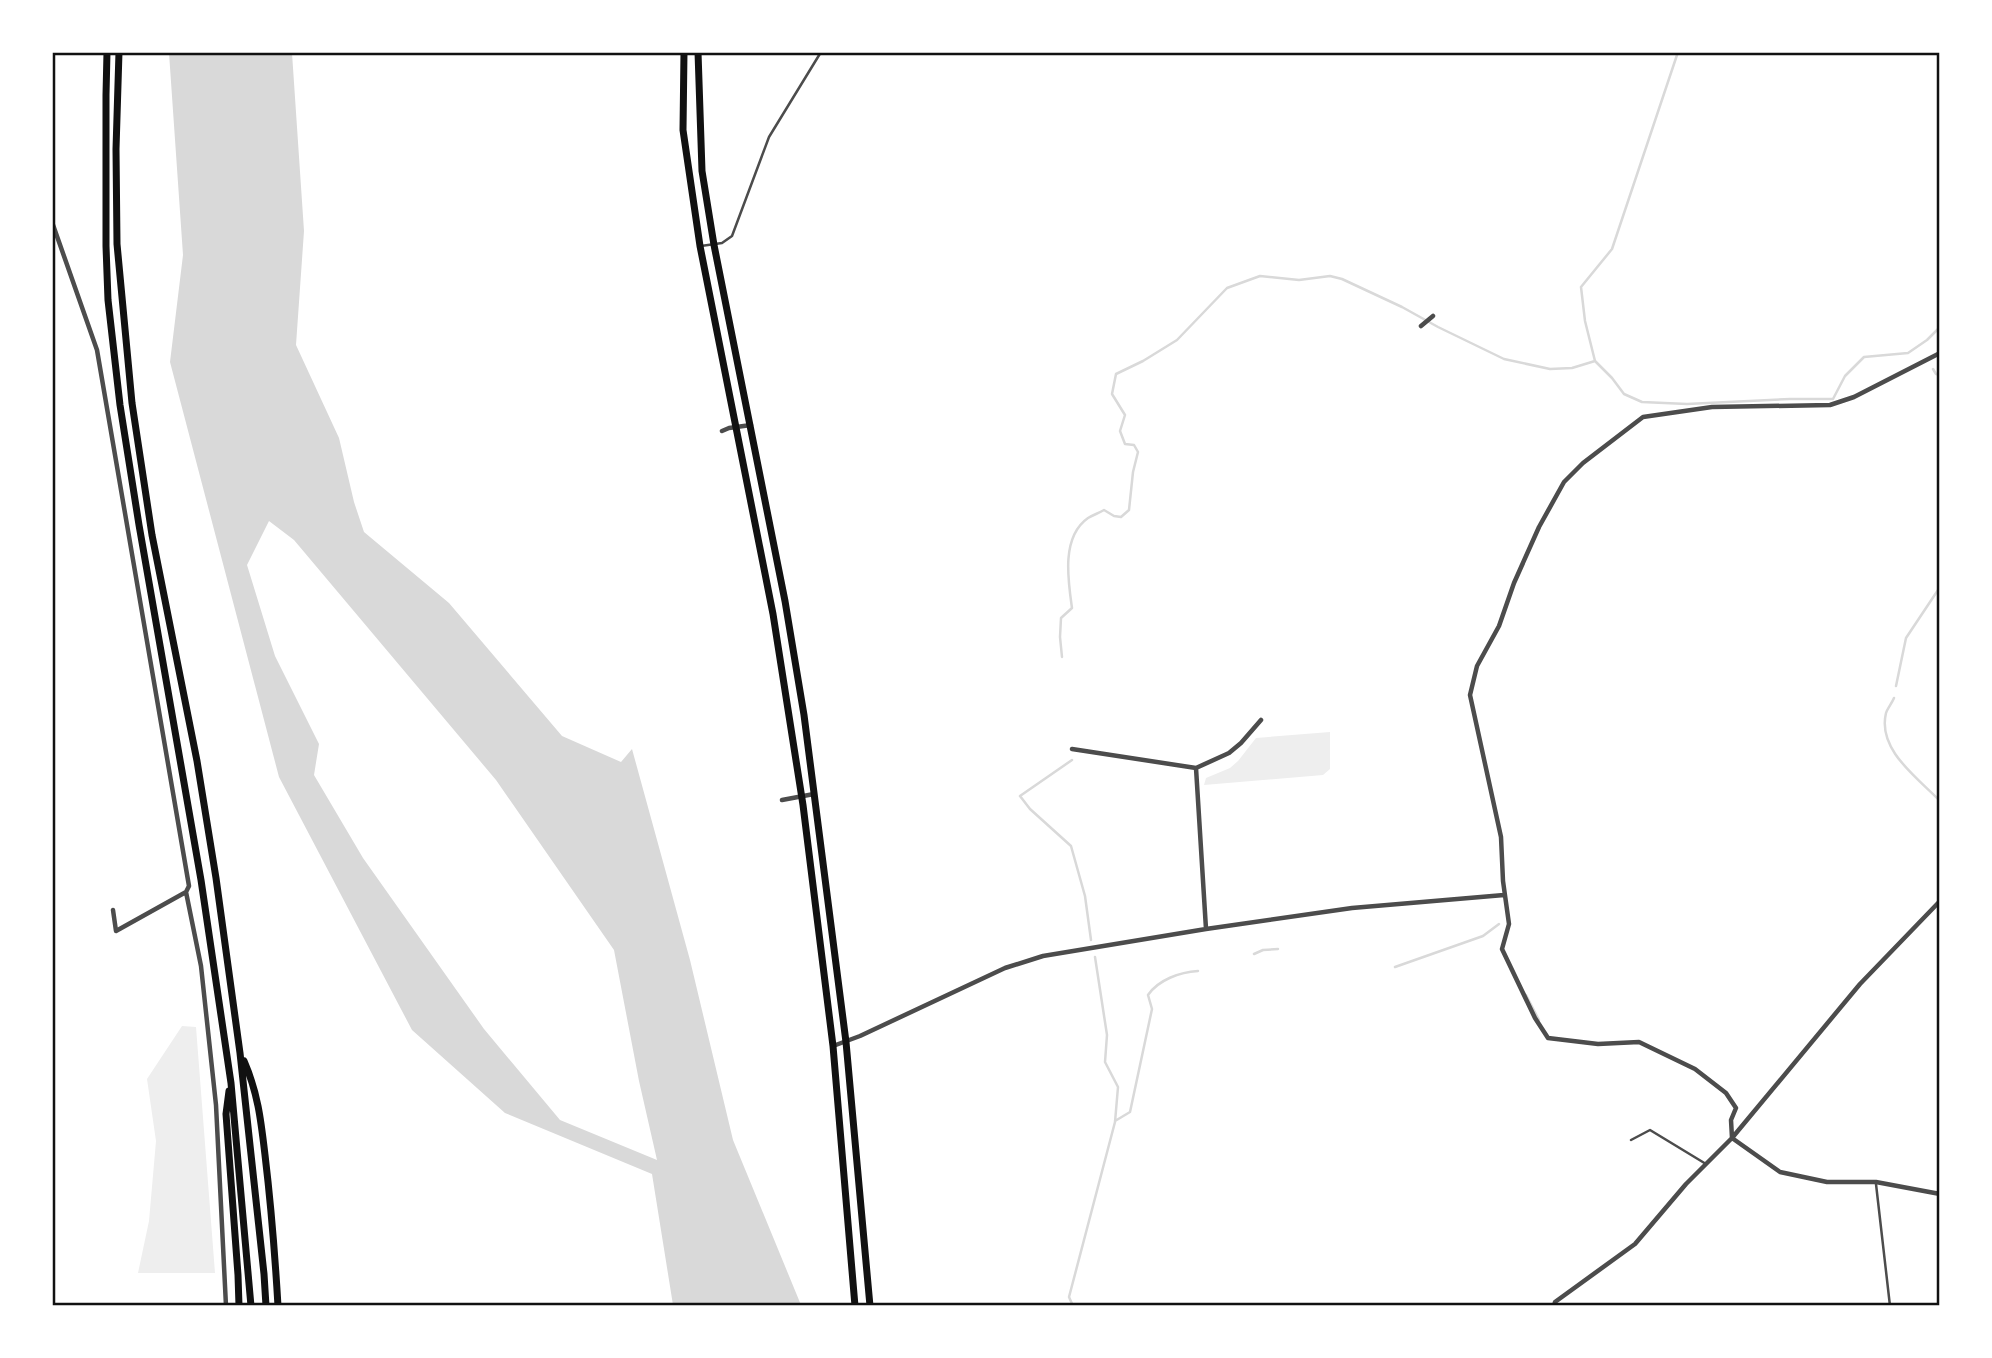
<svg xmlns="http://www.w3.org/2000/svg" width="1992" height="1358" viewBox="0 0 1992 1358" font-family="Jost,sans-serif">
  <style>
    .green { fill: #eee }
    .water { fill: #d9d9d9; fill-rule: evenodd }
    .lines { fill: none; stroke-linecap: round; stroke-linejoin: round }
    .stream { stroke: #d9d9d9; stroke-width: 2.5 }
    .service { stroke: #4c4c4c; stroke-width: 2.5 }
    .minor { stroke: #4c4c4c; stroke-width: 4.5 }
    .primary { stroke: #111; stroke-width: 7 }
    .trunk { stroke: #111; stroke-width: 7 }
    .neatline { fill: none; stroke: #111; stroke-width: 2.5 }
  </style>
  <rect width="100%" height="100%" fill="#fff"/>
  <path class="green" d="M1330,732v37l-7,6 -119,10 2,-7 24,-10 8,-7 18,-23z
    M182,1026l14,1 19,246h-77l11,-52 7,-80 -9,-62z"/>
  <path class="water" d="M169,53h123l12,178 -8,114 43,93 15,64 10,30 85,71 113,133 59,26 11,-13 58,211 43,180 68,165h-128l-21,-131 -147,-61 -93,-83 -133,-253 -109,-415 13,-107zM269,521l25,19 202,240 118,170 25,131 18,79 -97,-40 -76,-91 -121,-171 -49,-83 5,-31 -44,-88 -28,-91z"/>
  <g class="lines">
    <path class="stream" d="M1595,361l-10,-40 -4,-34 31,-38 66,-197
      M1933,369l3,5 4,1
      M1062,657l-2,-20 1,-19 11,-10c-4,-28 -11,-71 16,-90 5,-3 11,-5 16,-8l10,6 7,1 8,-7 4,-38 5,-20 -4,-7 -9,-1 -5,-13 5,-16 -13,-21 4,-20 27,-13 34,-21 50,-52 33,-12 39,4 31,-4 12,3 60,28 36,20 66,32 46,10 22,-1 23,-7 17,17 12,16 18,8 45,2 103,-5h43l12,-23 19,-19 44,-4 19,-13 13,-13
      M1896,686l10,-48 34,-51
      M1894,698c-2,5 -7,11 -8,15 -9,37 32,65 54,88
      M1072,760l-52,36 10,13 41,37 14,50 6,44
      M1254,954l9,-4 15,-1
      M1395,967l88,-31 16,-12
      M1526,995l13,25
      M1115,1121l15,-9 22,-103 -4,-14c10,-15 32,-23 50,-24
      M1073,1306l-4,-9 46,-175 3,-35 -13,-25 2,-27 -12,-78"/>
    <path class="service" d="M701,246l21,-3 10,-7 37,-99 52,-85
      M1631,1140l19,-10 56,34
      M1876,1184l14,122"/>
    <path class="minor" d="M52,222l45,128 92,536 -3,6 15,74 15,139 10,201
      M1421,326l12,-10
      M722,431l7,-3 22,-3
      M1072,749l124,19 33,-15 12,-10 20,-23
      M1196,768l10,161
      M782,800l32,-6
      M113,910l3,21 70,-39
      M833,1046l27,-10 145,-68 38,-12 163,-27 146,-21 152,-13
      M1732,1138l-1,-18 5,-12 -10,-15 -31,-24 -56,-27 -41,2 -50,-6 -13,-20 -33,-69 7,-25 -6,-43 -2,-44 -31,-142 7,-29 22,-40 15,-43 25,-56 25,-45 19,-19 60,-46 69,-10 118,-2 24,-8 86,-44
      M1732,1138l48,34 47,10h49l64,12
      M1554,1306l1,-4 80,-58 51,-60 46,-46 128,-154 80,-83"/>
    <path class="primary" d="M684,52l-1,78 17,116 73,368 30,191 30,241 22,260
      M698,52l4,119 12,74 71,356 19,114 42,327 24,264"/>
    <path class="trunk" d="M107,52l-1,43v151l2,54 12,105 19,120 62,355 30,203 20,223
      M119,52l-3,97 1,95 15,159 20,132 45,226 19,117 24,175 24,221 2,32
      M244,1061c14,32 17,60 21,94 6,50 10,100 13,151
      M229,1091l-3,23 12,161 1,31"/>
  </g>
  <rect width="1992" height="1358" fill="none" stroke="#ffffff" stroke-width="108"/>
  <rect x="54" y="54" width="1884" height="1250" class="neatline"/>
</svg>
